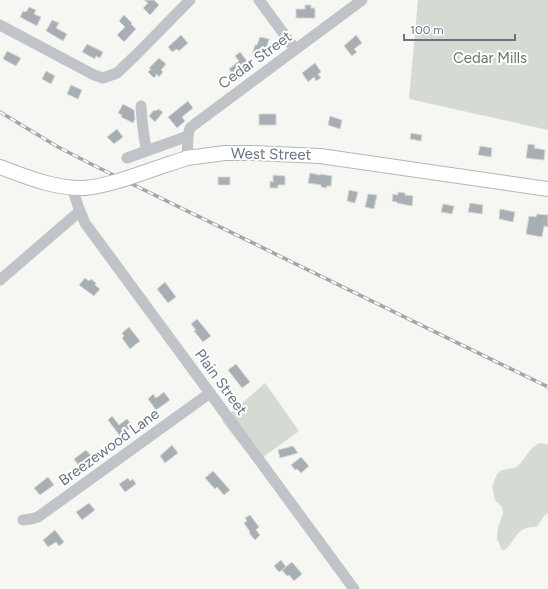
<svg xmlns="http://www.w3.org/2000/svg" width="548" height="589" viewBox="0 0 548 589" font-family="Figtree,sans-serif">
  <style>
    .green { fill: #d5dbd3 }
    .building { fill: #a7aeb4; stroke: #d8d8d6 }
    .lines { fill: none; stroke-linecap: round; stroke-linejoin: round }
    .major-casing { stroke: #b3b7bb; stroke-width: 16 }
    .minor { stroke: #c0c3c7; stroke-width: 11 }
    .major { stroke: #fff; stroke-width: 14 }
    .rail-casing { stroke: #a1a6ac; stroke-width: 3.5 }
    .rail { stroke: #fff; stroke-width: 2; stroke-dasharray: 6; stroke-linecap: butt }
    .major-bridge-casing { stroke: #b3b7bb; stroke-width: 16; stroke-linecap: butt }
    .major-bridge { stroke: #fff; stroke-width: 14 }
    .labels { text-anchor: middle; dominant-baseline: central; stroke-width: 4; stroke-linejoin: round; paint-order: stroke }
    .park-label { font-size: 15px; fill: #687a65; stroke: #fff }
    .street-label { font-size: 15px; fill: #677483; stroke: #fff }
  </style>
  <rect width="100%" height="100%" fill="#f6f6f3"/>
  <path class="green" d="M418,0h130v130l-139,-31z
    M265,383l34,48 -44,32 -33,-42z
    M539,443l8,1 1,1v68l-4,3 -7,11c-21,-1 -19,11 -32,23h-3l-5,-11 1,-11 5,-15 -1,-6 -7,-7 -3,-13 5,-13 5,-4 13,-2 4,-3 13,-17z"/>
  <path class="building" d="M144,0h10l5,5 -9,10 -7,-7 5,-5z
    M305,5h6v3h4v10h-19v-9h9z
    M29,7l7,3 -2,4 7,3 -4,9 -17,-9 3,-6 3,1z
    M124,15l8,8 -1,1 5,5 -12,13 -7,-7 8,-8 -6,-6z
    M52,20l7,3 -3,5 11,6 -4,7 -17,-10z
    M181,35l7,8 -9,8 -2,-2 -5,3 -4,-5z
    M356,35l6,8 -8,6 3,3 -5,4 -8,-10z
    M260,37l9,2 -2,8h1l-1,5h-2l-2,6 -11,-3 3,-10h2z
    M87,44l16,8 -3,6 -4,-2 -1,3 -13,-7z
    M7,51l14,7 -5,8 -13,-7z
    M240,52l10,13 -11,9 -1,-1 -4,3 -5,-7 10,-8 -4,-5z
    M159,58l7,6 -5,6 2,2 -4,5 -2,-3 -3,4 -6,-6 3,-3 -2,-1z
    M315,63l6,9 -3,2 3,4 -5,3 -2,-4 -6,5 -6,-9z
    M46,71l9,5 -4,8 -9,-5z
    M71,85l11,5 -4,9 -11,-5z
    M188,101l5,7 -11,9 3,4 -8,7 -9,-11z
    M123,104l11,6 1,9 -2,4 -12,-6 1,-2 -4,-2z
    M158,109l5,3 -8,10 -6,-6 5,-6 2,1z
    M259,114h17v11h-17z
    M330,116l12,4 -2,9 -12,-4z
    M117,129l6,8 -9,7 -7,-7z
    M411,133l11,2 -1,6 -11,-2z
    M528,144l7,1 -1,3 11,2 -1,10 -18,-2z
    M480,146l12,2 -1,9 -13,-2z
    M310,173l10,2v-1l12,2 -1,10h-4l-1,2 -5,-1v-2l-13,-2z
    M273,175l12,1v9h-7v3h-8v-7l3,1z
    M218,177h12v8h-12z
    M349,190l9,2 -3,11 -8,-2z
    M398,192l7,1v2l8,1 -1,10 -15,-3v-1l-5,-1 1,-7 5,1z
    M368,194l9,1 -3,14 -9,-2z
    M470,203l13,2 -1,9 -14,-2z
    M443,204l11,2 -2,8 -11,-2z
    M500,209l15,3 -2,10 -14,-3z
    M537,214l11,1v12l-4,-1 -2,11 -16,-3 3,-18 7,1z
    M85,278l4,3 2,-2 5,4 -1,2 5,4 -6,7 -15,-11z
    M165,282l11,15 -8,6 -11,-14z
    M197,319l14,17 -8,6 -9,-11 2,-1 -5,-6z
    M129,327l11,14 -10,8 -8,-11 2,-2 -2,-3z
    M236,364l14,18 -8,6 -14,-18z
    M164,392l6,8 -14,10 -8,-11 5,-5 3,4z
    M112,416l7,9 8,-6 6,7 -13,10 -12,-16z
    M172,445l6,8 -13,10 -5,-7z
    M293,446l5,7 -18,5 -2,-8z
    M86,450l6,7 -13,9 -5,-7z
    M301,457l8,9 -8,7 -4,-4 -2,1 -4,-5z
    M213,471l17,19 -6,5 -7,-8 -2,2 -10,-11z
    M48,477l6,8 -14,10 -6,-7z
    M128,478l2,3 3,-2 3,5 -11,8 -6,-8z
    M89,503l6,7 -13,10 -6,-8z
    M250,515l9,12 -3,3 4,5 -5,5 -6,-7 1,-1 -6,-9 3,-2 -2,-3z
    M55,530l9,12 -5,4 -3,-4 -8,5 -5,-7z
    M281,560l5,7 -7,5 -5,-6z
    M292,562l10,12 -8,7 -5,-6 -2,1 -5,-6z"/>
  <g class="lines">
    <g class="major-casing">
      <path id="major" d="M172,163l15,-5 38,-5h27l68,3 228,33
        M0,167c27,10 55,22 85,21"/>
    </g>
    <path class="minor" d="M259,0l36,49
      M0,25l94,50 9,3 14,-5 19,-18 54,-55
      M141,106c1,15 2,30 6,45
      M127,158l61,-22
      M187,158l1,-22 2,-8 5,-4 167,-124
      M72,187l6,19 7,17 269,366
      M0,280l80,-69
      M23,520l8,-1 7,-2 172,-124"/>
    <use href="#major" class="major"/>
    <g class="rail-casing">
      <path id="rail" d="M0,112l58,35 37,19 453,221"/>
    </g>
    <use href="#rail" class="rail"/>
    <g class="major-bridge-casing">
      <path id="major-bridge" d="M85,188c29,-3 58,-16 87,-25"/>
    </g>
    <use href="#major-bridge" class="major-bridge"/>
  </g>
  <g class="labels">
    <g class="park-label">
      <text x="490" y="58">Cedar Mills</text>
    </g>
    <g class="street-label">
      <text transform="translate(255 60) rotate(-36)">Cedar Street</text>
      <text transform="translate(271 154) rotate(1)">West Street</text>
      <text transform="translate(221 382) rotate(54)">Plain Street</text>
      <text transform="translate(109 447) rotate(-36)">Breezewood Lane</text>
    </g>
  </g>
  <path d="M404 34v6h111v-6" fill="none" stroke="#677483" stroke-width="2"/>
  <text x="410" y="34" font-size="12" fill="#677483" stroke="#ffffff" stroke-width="3" paint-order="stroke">100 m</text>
</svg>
